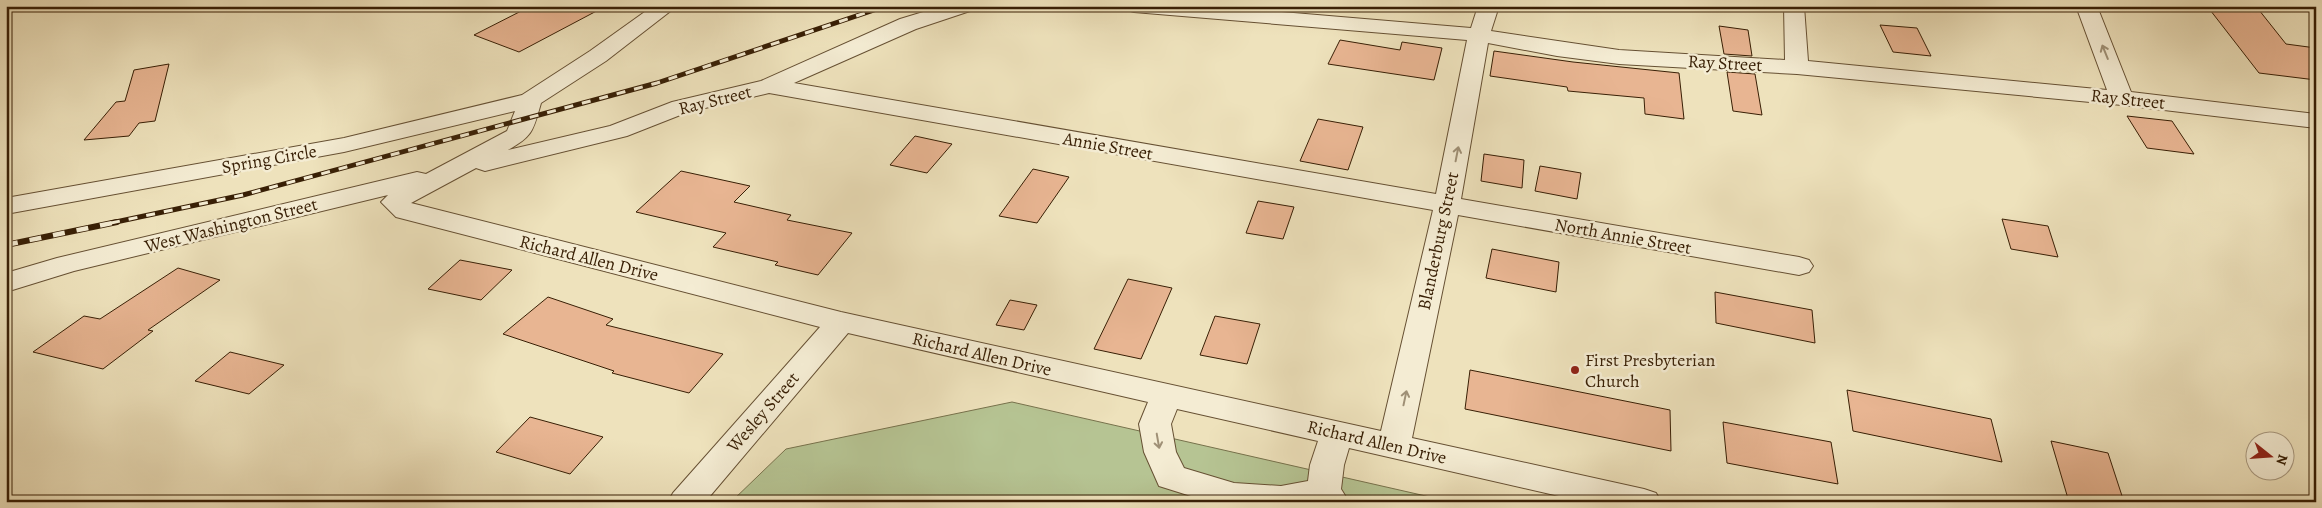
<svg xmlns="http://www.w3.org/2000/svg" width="2322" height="508" viewBox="0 0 2322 508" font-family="Alegreya,serif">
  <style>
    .green { fill: #b6c493; stroke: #77724c }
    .building { fill: #e8b592; stroke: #381f05 }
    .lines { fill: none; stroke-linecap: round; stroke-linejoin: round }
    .minor-casing { stroke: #665033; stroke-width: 2 }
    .minor { fill: #f4ecd3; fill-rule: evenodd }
    .rail-far1-casing { stroke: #381f05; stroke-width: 5 }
    .rail-casing { stroke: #381f05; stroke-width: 6 }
    .rail-far1 { stroke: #f4ecd3; stroke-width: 3; stroke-dasharray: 9; stroke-linecap: butt }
    .rail { stroke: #f4ecd3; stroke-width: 4.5; stroke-dasharray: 12; stroke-linecap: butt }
    .oneway { stroke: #9f9076 }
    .poi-dot { fill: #8f2418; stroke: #f4ecd3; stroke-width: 2 }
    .labels { text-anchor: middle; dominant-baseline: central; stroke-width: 5; stroke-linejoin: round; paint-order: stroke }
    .street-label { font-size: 18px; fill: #381f05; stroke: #f4ecd3 }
    .poi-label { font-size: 18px; fill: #381f05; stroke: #f4ecd3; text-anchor: start }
  </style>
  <rect width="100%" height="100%" fill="#eee2bc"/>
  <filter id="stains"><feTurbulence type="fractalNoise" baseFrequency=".004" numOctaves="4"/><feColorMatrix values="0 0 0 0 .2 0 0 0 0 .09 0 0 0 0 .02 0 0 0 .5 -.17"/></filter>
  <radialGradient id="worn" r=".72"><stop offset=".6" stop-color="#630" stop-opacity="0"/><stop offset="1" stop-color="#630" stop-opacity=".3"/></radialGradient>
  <path class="green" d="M1012,402l427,97 -1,3h-707l55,-53z"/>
  <path class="building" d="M531,6h75l-87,46 -45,-17z
    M2207,6l52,4 27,34 30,4v32l-57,-7z
    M1880,25l37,3 14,28 -38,-4z
    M1719,26l29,4 4,26 -28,-2z
    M1340,40l60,10 2,-8 40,6 -8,32 -106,-16z
    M1494,51l79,11 106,11 5,46 -39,-5 -1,-16 -76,-7 -1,-4 -77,-11z
    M169,64l-14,57 -16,2 -10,13 -45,4 32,-38 9,-1 9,-31z
    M1727,72l28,2 7,41 -29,-4z
    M2127,116l45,5 22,33 -47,-6z
    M1318,119l45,8 -15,43 -48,-9z
    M915,136l37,8 -25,29 -37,-8z
    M1484,154l40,6 -2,28 -41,-7z
    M1540,166l41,7 -4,26 -42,-8z
    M1033,169l36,8 -32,46 -38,-7z
    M681,171l69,15 -16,16 57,13 -4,5 65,13 -34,42 -43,-10 3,-3 -65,-15 13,-14 -90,-21z
    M1258,201l36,6 -11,32 -37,-6z
    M2002,219l46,7 10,31 -47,-8z
    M1492,249l67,13 -3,30 -70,-14z
    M460,260l52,10 -31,30 -53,-11z
    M178,268l42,12 -72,50 5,1 -50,38 -70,-17 51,-36 16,3z
    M1128,279l44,9 -31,71 -47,-10z
    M1715,292l97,18 3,33 -99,-20z
    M548,297l65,22 -7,6 117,29 -34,39 -77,-20 2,-2 -111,-37z
    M1010,300l27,5 -13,25 -28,-5z
    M1215,316l45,8 -13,40 -47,-9z
    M230,352l54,13 -35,29 -54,-13z
    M1470,370l200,40 1,41 -206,-42z
    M1847,390l144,29 11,43 -149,-31z
    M530,417l73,20 -33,37 -74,-22z
    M1723,422l108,20 7,42 -111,-21z
    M2051,441l57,12 16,49h-55z"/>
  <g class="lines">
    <g class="minor-casing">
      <path id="minor" d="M653,6h24l-71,55 -65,42c-8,28 -8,33 -33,47l102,-24 62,-24 89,-21 139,-62 43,-13h33l-3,4 -57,19 -122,54 642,111 31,-154 -333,-28 -7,-2 -3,-4h88l259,22 7,-22h21l-8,25 128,19 166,10 -1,-54h20l4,55 299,29 -31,-84h21l34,86 185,22v14l-194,-23 -325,-31 -178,-10 -62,-8 -69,-13 -27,156 338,58 10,3 4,6 -4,6 -10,3 -341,-60 -46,223 232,51 12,4 5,9h-76l-236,-54 -5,17 -3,24 8,13h-139l-51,-16 -15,-34 -5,-28 9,-22 -300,-69 -143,169h-37l5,-9 147,-166 -424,-110 -15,-15 7,-7 -314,76 -68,21v-19l51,-15 360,-86 9,2 81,-43 8,-20 -171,41 -338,62v-16l338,-60 178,-43 68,-44zM769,93l664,117 -52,221 -540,-119 -430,-109 65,-35 9,3 142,-35 61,-24zM1177,409l141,32 -8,24 -2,16 -27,5 -47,-3 -50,-15 -8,-16 -5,-28z"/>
    </g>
    <use href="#minor" class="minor"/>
    <g class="rail-far1-casing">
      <path id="rail-far1" d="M111,223l132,-28 414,-112 229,-77"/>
    </g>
    <g class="rail-casing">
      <path id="rail" d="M6,245l111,-23"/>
    </g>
    <use href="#rail-far1" class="rail-far1"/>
    <use href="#rail" class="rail"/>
  </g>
  <defs><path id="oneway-shaft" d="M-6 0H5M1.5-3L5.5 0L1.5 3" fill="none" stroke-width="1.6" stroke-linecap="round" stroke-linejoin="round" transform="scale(1.25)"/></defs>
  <g class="oneway">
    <use href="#oneway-shaft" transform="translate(2105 52) rotate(-112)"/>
    <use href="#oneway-shaft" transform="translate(1457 154) rotate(-79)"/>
    <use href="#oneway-shaft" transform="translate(1405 398) rotate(-78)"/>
    <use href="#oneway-shaft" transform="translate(1158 441) rotate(80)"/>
  </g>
  <circle class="poi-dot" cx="1575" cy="370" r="5"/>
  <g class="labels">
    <g class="street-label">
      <text transform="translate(1725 63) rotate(3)">Ray Street</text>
      <text transform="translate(2128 99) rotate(6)">Ray Street</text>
      <text transform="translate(715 100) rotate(-14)">Ray Street</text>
      <text transform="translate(1108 146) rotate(10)">Annie Street</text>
      <text transform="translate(269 159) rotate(-10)">Spring Circle</text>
      <text transform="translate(231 225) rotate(-14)">West Washington Street</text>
      <text transform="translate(1623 236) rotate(10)">North Annie Street</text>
      <text transform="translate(1438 241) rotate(-78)">Blanderburg Street</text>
      <text transform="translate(589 258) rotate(14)">Richard Allen Drive</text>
      <text transform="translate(982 354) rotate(13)">Richard Allen Drive</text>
      <text transform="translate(763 412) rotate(-49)">Wesley Street</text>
      <text transform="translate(1377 442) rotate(13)">Richard Allen Drive</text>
    </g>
    <g class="poi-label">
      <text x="1585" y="360">First Presbyterian<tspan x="1585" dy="21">Church</tspan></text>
    </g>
  </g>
  <rect width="2322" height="508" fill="none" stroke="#eee2bc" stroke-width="25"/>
  <rect x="8" y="8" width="2307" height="493" fill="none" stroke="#381f05" stroke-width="2.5"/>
  <rect x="12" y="12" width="2297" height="483" fill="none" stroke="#381f05"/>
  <g transform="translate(2270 456) rotate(107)"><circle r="24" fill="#f4ecd3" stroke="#a99a81"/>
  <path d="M0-4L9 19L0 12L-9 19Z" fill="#8f2418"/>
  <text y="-8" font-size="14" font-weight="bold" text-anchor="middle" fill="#381f05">N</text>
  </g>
  <rect width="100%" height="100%" filter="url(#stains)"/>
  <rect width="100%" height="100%" fill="url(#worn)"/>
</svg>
